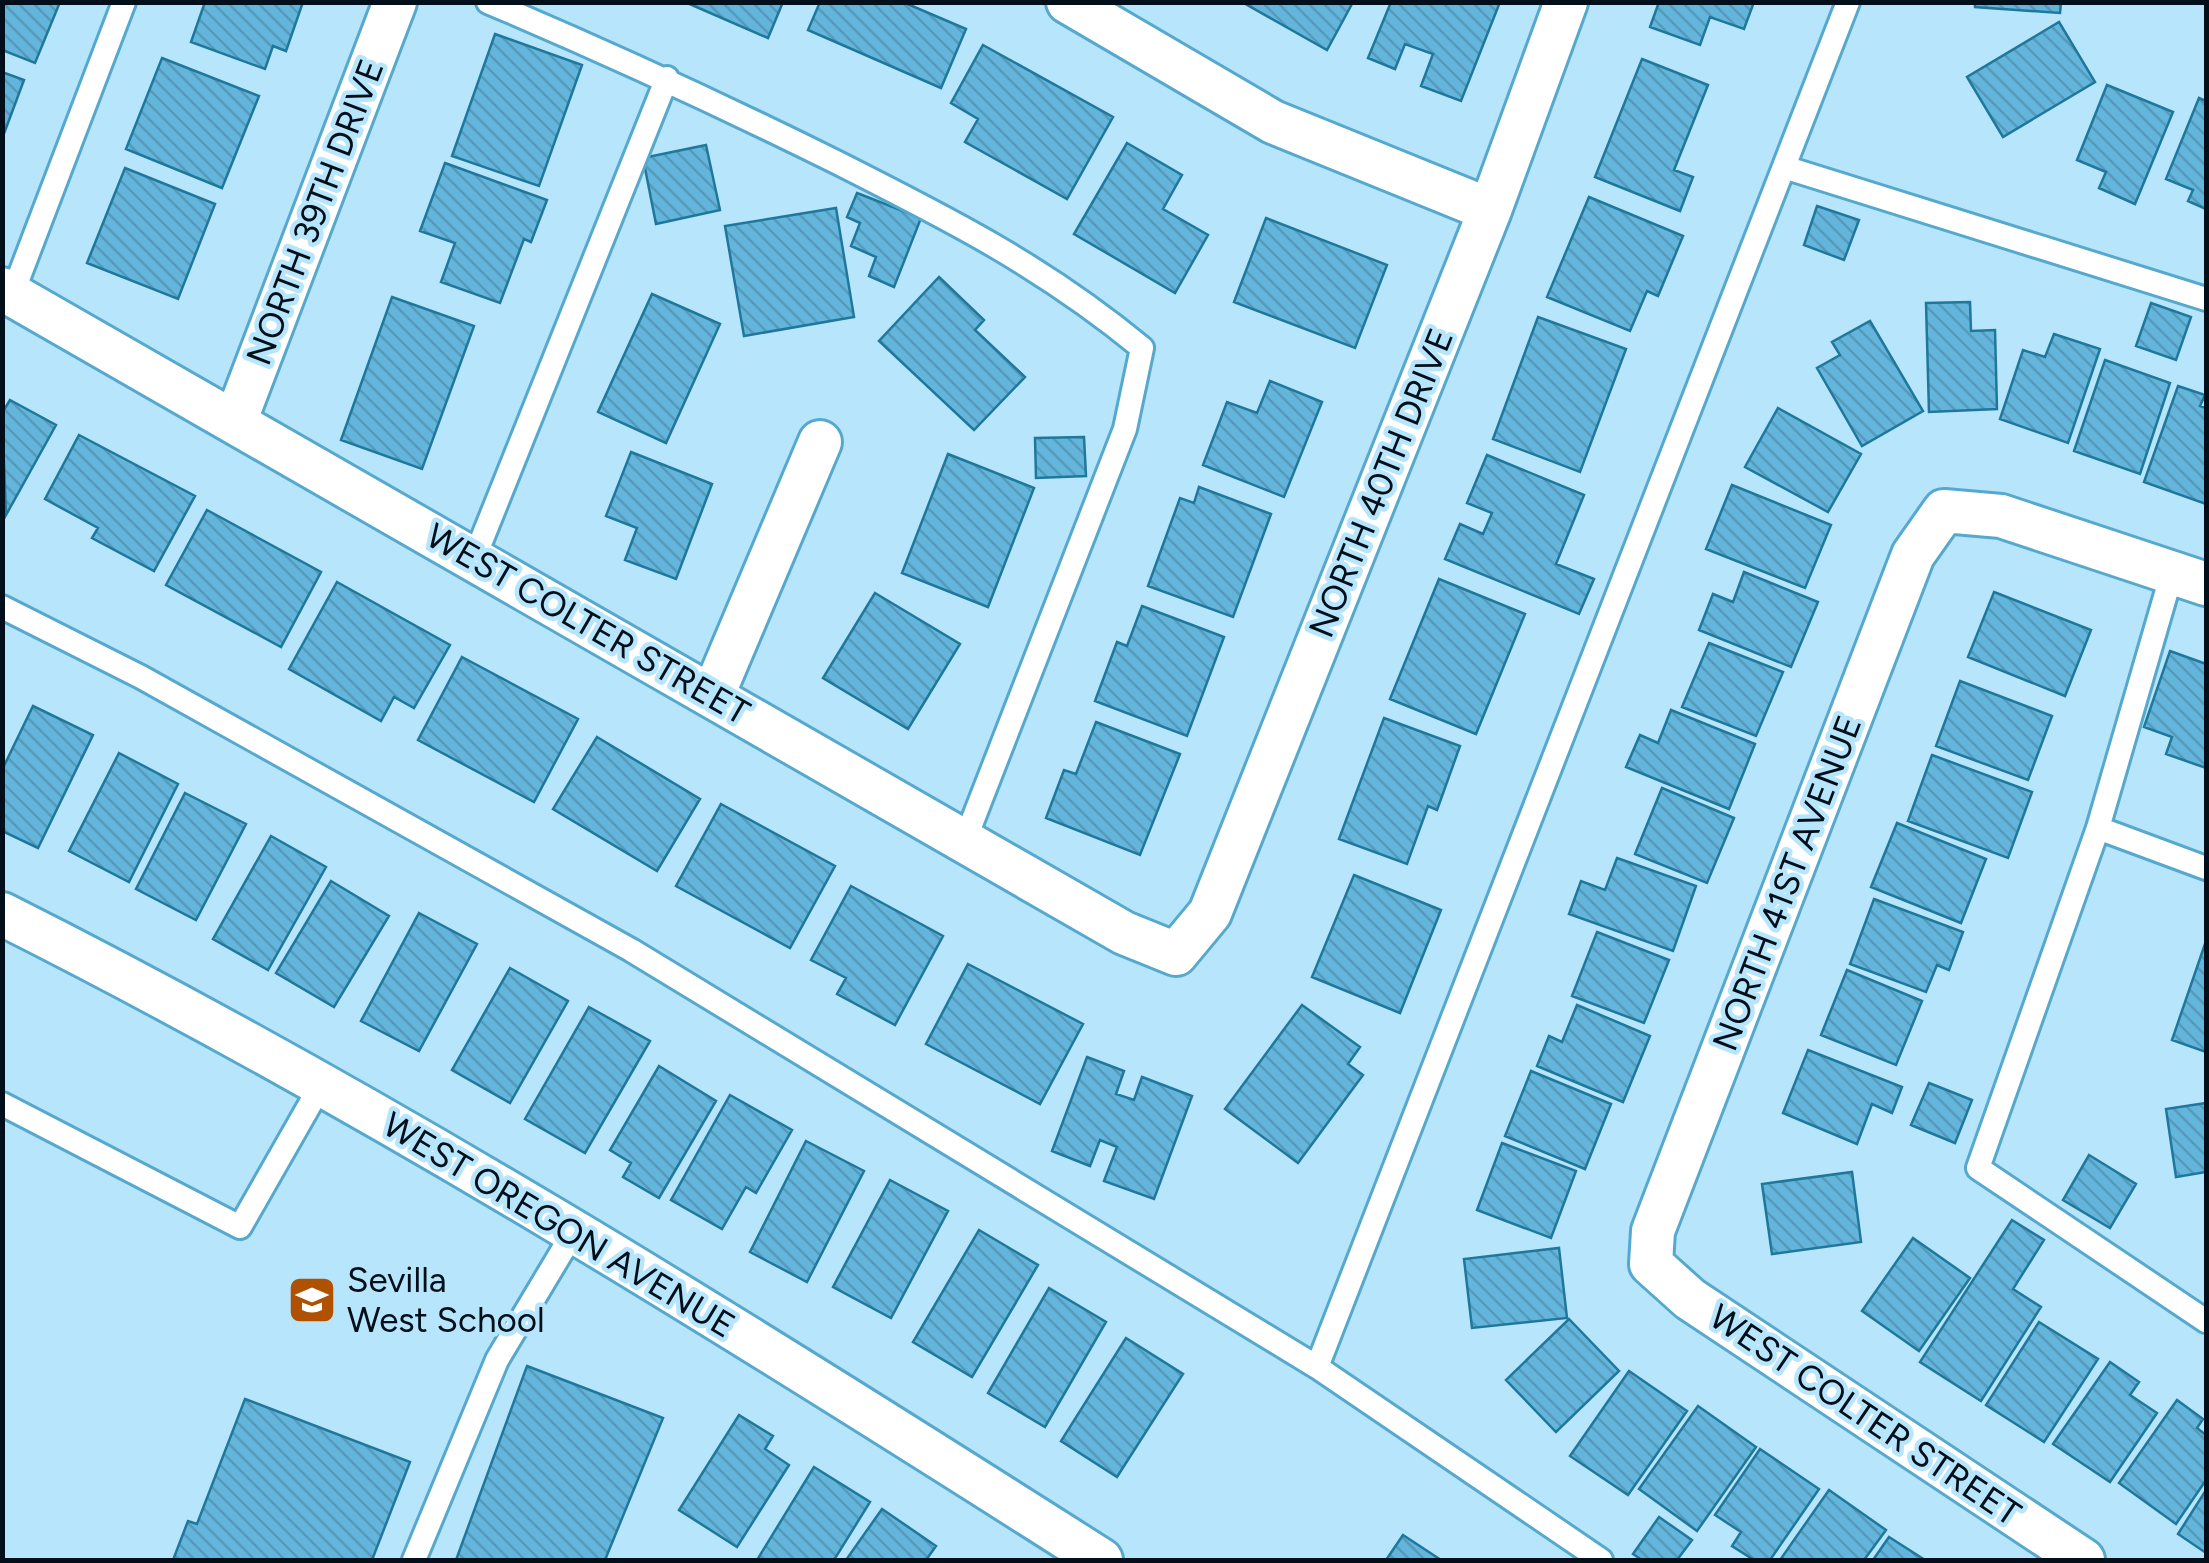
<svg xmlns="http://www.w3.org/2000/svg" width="2209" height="1563" viewBox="0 0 2209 1563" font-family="Figtree,sans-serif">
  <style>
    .building { fill: url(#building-back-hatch); stroke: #1f789b; stroke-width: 2.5 }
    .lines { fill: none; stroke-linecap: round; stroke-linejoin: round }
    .service-casing { stroke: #56a8cd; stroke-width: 28 }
    .minor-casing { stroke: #56a8cd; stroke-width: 48 }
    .service { stroke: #fff; stroke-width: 22 }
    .minor { stroke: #fff; stroke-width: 42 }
    .labels { text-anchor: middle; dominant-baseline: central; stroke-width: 9; stroke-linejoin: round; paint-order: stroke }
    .street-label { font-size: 35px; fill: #000f1a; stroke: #b6e5fc }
    .poi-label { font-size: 35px; fill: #000f1a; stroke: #b6e5fc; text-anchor: start }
  </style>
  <defs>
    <pattern id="building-back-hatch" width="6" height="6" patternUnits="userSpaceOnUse" patternTransform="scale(2.5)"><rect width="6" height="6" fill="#64b5db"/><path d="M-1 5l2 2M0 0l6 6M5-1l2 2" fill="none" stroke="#559abb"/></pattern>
  </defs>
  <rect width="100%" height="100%" fill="#b6e5fc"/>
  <path class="building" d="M2,2h58l-25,61 -33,-13z
    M205,2h98l-17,49 -13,-5 -8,23 -74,-27z
    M685,2h98l-15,36z
    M820,2h83l63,27 -25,59 -133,-58z
    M1242,2h111l-26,48z
    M1391,2h109l-39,99 -40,-15 12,-32 -28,-10 -10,25 -27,-11z
    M1659,2h95l-10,27 -34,-12 -10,28 -50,-18z
    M1975,2h86l-1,11 -85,-6z
    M2059,22l36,60 -92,55 -36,-60z
    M495,34l87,31 -43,121 -87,-30z
    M983,45l130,72 -46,82 -102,-57 13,-23 -27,-16z
    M162,58l97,38 -37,92 -96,-39z
    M1642,59l66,26 -34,85 19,7 -13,34 -85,-34z
    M2,72l22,8 -22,59z
    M2107,85l66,27 -38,92 -36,-16 7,-16 -29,-12z
    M2199,98l7,3v108l-18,-8 5,-11 -27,-11z
    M1127,143l55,32 -19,34 45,26 -33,58 -101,-59z
    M706,145l14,65 -64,14 -13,-66z
    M445,163l102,37 -16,42 -7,-3 -24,64 -59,-21 14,-39 -35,-12z
    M125,168l90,36 -37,95 -91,-36z
    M857,193l64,25 -27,69 -25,-11 7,-19 -25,-11 9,-23 -13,-6z
    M1589,197l94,39 -25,60 -11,-5 -17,40 -83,-34z
    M1817,206l42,14 -15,40 -40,-15z
    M836,208l18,109 -110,19 -19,-110z
    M1266,218l121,47 -32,83 -121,-46z
    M939,277l45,43 -9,10 50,47 -51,53 -95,-89z
    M652,294l68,30 -54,119 -68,-31z
    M392,297l82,29 -52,143 -81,-29z
    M1970,302l1,29 24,-1 2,79 -68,3 -3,-109z
    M2151,303l40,14 -15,43 -40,-14z
    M1538,317l88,32 -46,123 -87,-33z
    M1870,321l53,90 -61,35 -45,-78 23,-13 -8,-13z
    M2054,334l46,15 -32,94 -68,-24 23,-69 22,7z
    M2105,360l65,23 -30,91 -66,-23z
    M1270,381l52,21 -38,95 -81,-32 24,-63 30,11z
    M2178,386l27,9 -5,11 6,2v96l-62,-22z
    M10,400l46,25 -50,90 -4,-102z
    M1778,408l83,46 -33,58 -83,-45z
    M79,435l116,61 -41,75 -62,-33 6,-10 -53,-29z
    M1084,437l2,39 -50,2 -1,-40z
    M631,452l81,32 -36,95 -51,-19 12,-32 -31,-12z
    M948,454l86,34 -46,119 -86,-34z
    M1487,455l97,40 -28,69 38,15 -15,35 -134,-55 15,-35 23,10 9,-21 -25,-10z
    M1732,485l99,40 -26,63 -99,-39z
    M1199,487l72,27 -38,103 -85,-31 32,-88 14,5z
    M207,510l114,62 -40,75 -115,-62z
    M1744,572l74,30 -27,65 -92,-37 14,-36 20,8z
    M1439,579l86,35 -49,120 -86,-35z
    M337,582l113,63 -36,63 -20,-11 -13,24 -92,-52z
    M1994,592l97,38 -26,66 -97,-39z
    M875,593l85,51 -52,85 -85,-51z
    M1142,606l82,31 -37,99 -92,-35 22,-59 10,4z
    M1709,643l74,29 -27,64 -74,-29z
    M2170,651l36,13v104l-40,-14 6,-17 -28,-10z
    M462,657l116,62 -44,83 -116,-62z
    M1960,681l92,35 -24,64 -92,-34z
    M33,706l60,29 -55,113 -36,-17v-61z
    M1671,710l84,34 -26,65 -103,-42 14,-32 18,8z
    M1384,718l76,28 -23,64 -9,-4 -21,58 -68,-25z
    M1096,722l84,32 -40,101 -94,-37 18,-48 12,4z
    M597,737l103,62 -43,72 -104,-62z
    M119,753l59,31 -49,98 -60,-31z
    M1932,755l100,37 -24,66 -100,-37z
    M1662,788l72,30 -27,65 -72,-29z
    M185,793l61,31 -50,96 -60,-31z
    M721,804l114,62 -45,82 -114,-62z
    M1897,823l89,36 -25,64 -90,-36z
    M271,836l55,31 -58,103 -55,-31z
    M1617,858l79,28 -23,65 -104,-37 12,-33 24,9z
    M1354,875l87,35 -41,103 -88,-36z
    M331,881l58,35 -55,91 -58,-34z
    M851,886l92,50 -48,89 -58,-31 9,-16 -35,-18z
    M1874,899l89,33 -14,38 -12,-5 -11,27 -76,-28z
    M419,913l58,31 -58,107 -58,-30z
    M1597,932l72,28 -25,63 -72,-27z
    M2206,941v111l-34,-12z
    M968,964l115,60 -43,80 -114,-60z
    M510,968l58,33 -58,102 -58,-33z
    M1847,970l75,31 -26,64 -75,-30z
    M1302,1005l58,42 -12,17 15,11 -65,88 -73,-54z
    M1577,1005l73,31 -27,66 -86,-36 12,-30 13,6z
    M589,1007l61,34 -65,112 -60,-34z
    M1808,1050l94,37 -10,26 -20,-9 -15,40 -74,-31z
    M1087,1057l37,14 -8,23 18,6 8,-23 50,19 -38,103 -50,-18 13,-34 -17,-7 -10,26 -38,-15z
    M659,1066l57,35 -57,97 -36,-21 8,-14 -21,-13z
    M1531,1071l80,33 -26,65 -80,-33z
    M1929,1083l43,17 -17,43 -44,-18z
    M730,1095l62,35 -36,63 -10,-6 -24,42 -51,-29z
    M2206,1103v69l-30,5 -10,-68z
    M806,1141l58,30 -57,111 -57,-30z
    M1502,1143l74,28 -25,67 -74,-28z
    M2089,1155l47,29 -26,44 -47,-28z
    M1852,1172l9,70 -89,12 -10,-70z
    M890,1180l58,31 -57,107 -58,-31z
    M2012,1220l32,20 -31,49 28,18 -60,94 -61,-39z
    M979,1230l59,35 -66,112 -59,-35z
    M1913,1238l57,40 -51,73 -57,-40z
    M1559,1248l8,70 -95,10 -8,-69z
    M1049,1288l57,34 -61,105 -57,-34z
    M1569,1319l50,52 -63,61 -50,-52z
    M2039,1322l59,37 -54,83 -58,-37z
    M1126,1338l57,36 -66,103 -56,-36z
    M2110,1362l29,20 -9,13 27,18 -47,69 -57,-38z
    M527,1366l136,52 -58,142h-149z
    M1629,1371l58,40 -59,84 -58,-39z
    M245,1399l165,63 -38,98h-199l15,-39 9,3z
    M2177,1400l26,19 -6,9 9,7v45l-30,44 -57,-41z
    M1698,1406l58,41 -59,84 -58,-42z
    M739,1415l34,21 -8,13 24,16 -52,82 -58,-37z
    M1760,1449l59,40 -49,71h-16l-22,-14 9,-14 -26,-17z
    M814,1467l56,35 -36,58h-77z
    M1829,1490l57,40 -22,30h-84z
    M2206,1490v63l-28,-19z
    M882,1509l54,37 -10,14h-80z
    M1659,1517l33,23 -15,20h-35l-9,-6z
    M1403,1535l38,25h-55z
    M1889,1537l36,23h-52z"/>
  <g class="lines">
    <g class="service-casing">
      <path id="service" d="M488,2c118,50 233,103 348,160 113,57 208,105 306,186l-17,81 -160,411
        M1787,168l419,131
        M12,295l112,-293
        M474,559l193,-481
        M2172,573l-74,255 -120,340 228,153
        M2,607l139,70 490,273 686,417 284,193
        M2098,828l108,40
        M2,1104l238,123 81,-142
        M1317,1367l531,-1365
        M414,1560l83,-200 76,-127"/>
    </g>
    <g class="minor-casing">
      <path id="minor" d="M1068,2l205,120 217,88
        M2,289l1122,644 52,21 34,-41 280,-703 76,-208
        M235,422l160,-420
        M713,695l107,-253
        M2,914c380,191 741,418 1099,646
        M2083,1560l-393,-261 -39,-35 2,-33 260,-676 31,-44 57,5 205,68"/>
    </g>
    <use href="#service" class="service"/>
    <use href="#minor" class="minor"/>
  </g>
  <defs>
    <g id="school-square" transform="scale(2.5)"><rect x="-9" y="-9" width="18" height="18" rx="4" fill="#b05100" stroke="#b6e5fc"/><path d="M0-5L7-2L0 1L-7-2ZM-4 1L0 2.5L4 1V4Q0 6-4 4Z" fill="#fff"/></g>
  </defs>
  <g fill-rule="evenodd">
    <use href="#school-square" x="312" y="1300"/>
  </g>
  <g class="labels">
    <g class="street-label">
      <text transform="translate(315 212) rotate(-69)">NORTH 39TH DRIVE</text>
      <text transform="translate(1381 483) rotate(-68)">NORTH 40TH DRIVE</text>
      <text transform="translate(588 624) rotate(30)">WEST COLTER STREET</text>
      <text transform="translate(1787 883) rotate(-69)">NORTH 41ST AVENUE</text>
      <text transform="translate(559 1225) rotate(31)">WEST OREGON AVENUE</text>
      <text transform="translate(1865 1415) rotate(34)">WEST COLTER STREET</text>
    </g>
    <g class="poi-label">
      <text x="347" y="1280">Sevilla<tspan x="347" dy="40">West School</tspan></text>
    </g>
  </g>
  <rect width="2209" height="1563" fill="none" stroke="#000f1a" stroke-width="10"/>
</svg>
